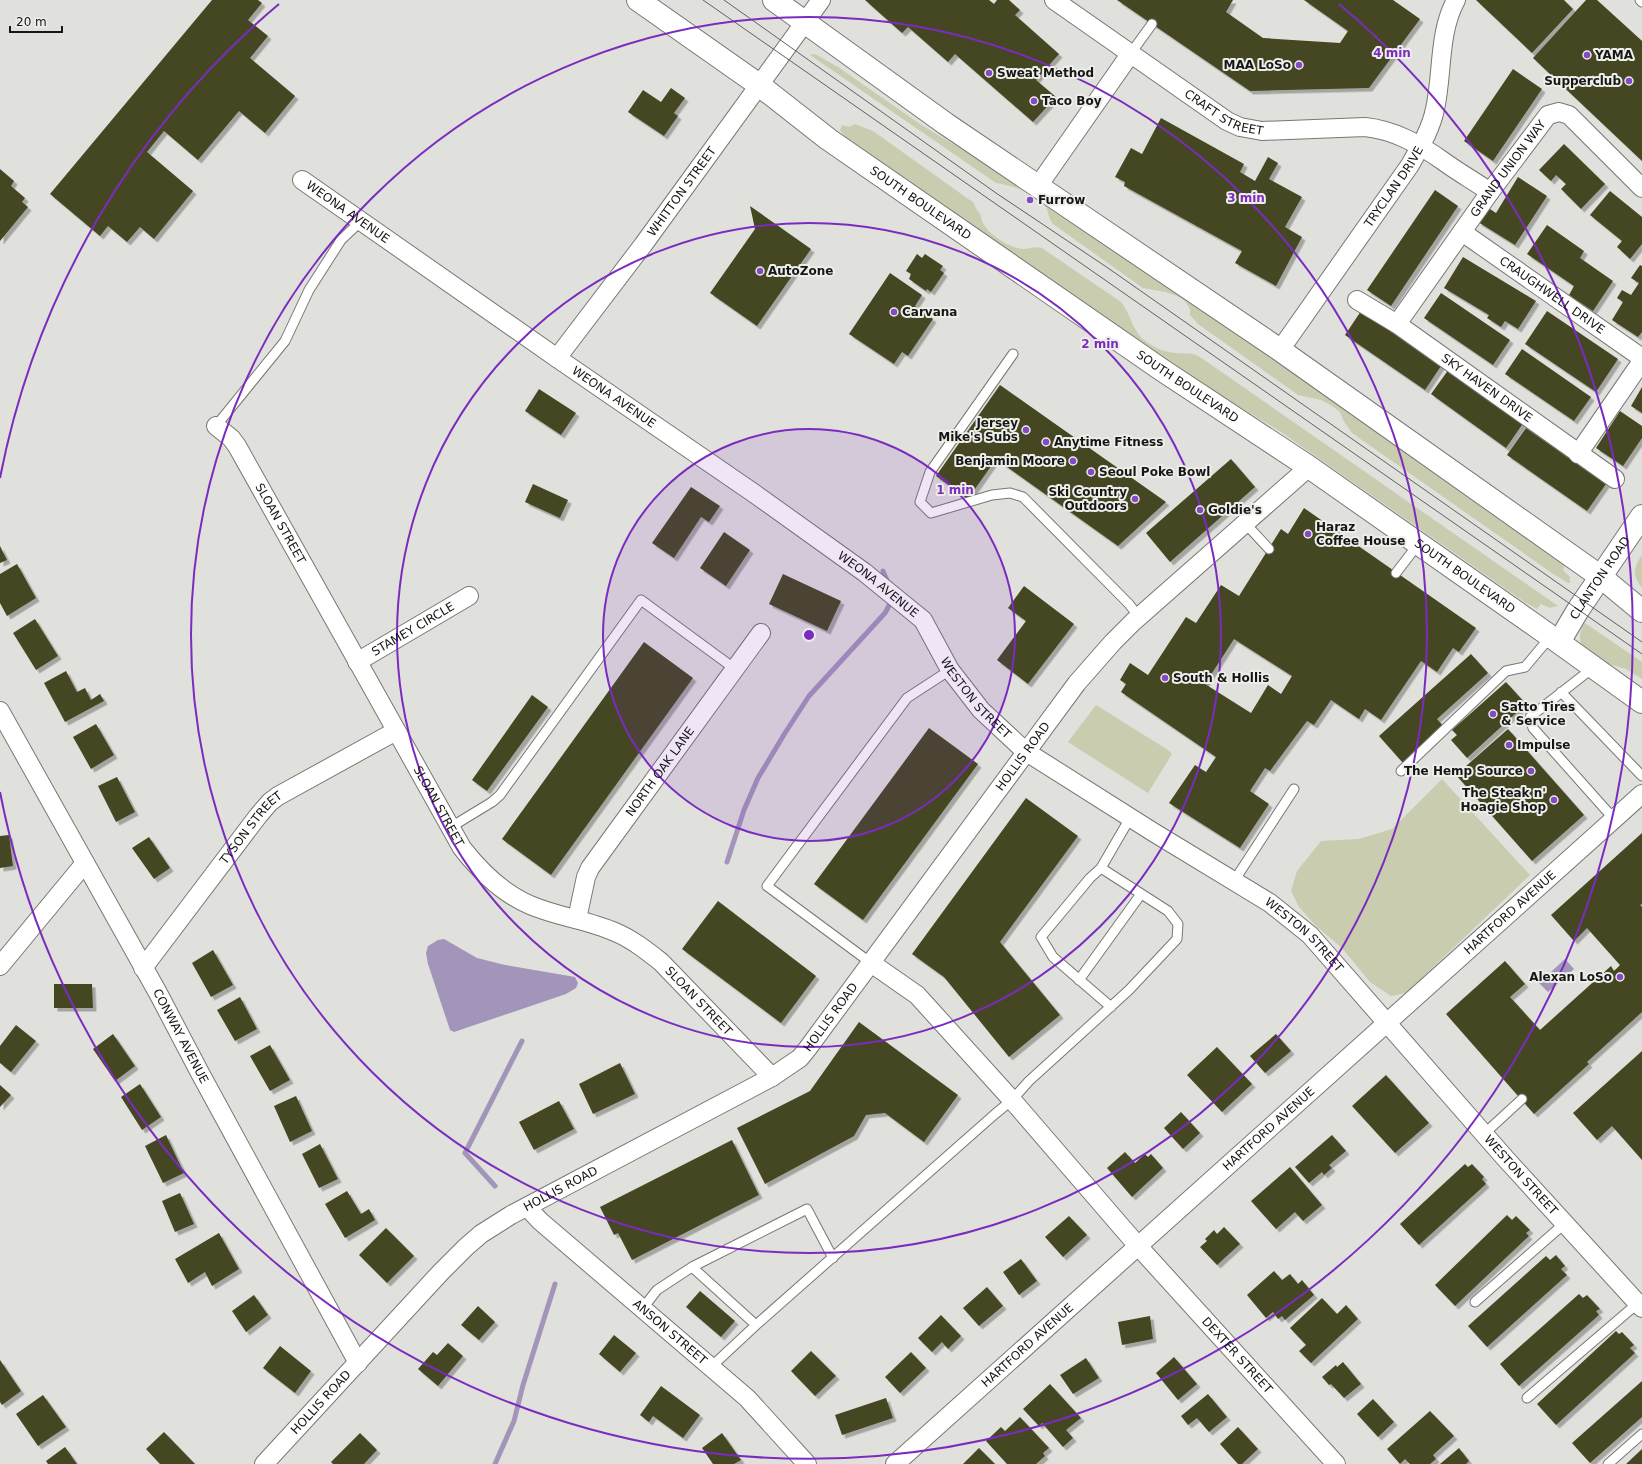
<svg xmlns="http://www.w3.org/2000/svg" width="1642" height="1464" viewBox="0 0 1642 1464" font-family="'DejaVu Sans',sans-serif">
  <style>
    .green { fill: #caccaf }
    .water { fill: #a394ba }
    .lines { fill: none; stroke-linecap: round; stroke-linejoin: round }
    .stream { stroke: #a394ba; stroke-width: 5 }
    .building { fill: #454721; fill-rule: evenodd; filter: url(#shadow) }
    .service-casing { stroke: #777874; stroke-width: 11 }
    .minor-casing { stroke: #777874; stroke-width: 20 }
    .secondary-casing { stroke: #777874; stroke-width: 24 }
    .service { stroke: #fff; stroke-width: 9 }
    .minor { stroke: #fff; stroke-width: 18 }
    .secondary { stroke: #fff; stroke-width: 22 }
    .tram { stroke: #61615f; stroke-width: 1 }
    .ring { fill: none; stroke: #7b2cbf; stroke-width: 2 }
    .poi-dot { fill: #834ac1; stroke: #edede9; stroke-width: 1.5 }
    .labels { text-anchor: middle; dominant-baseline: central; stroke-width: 4; stroke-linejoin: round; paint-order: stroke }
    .poi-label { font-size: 12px; font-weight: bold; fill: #161614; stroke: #edede9; text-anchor: start }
    .street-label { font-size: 12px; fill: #161614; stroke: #edede9 }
    .centre { fill: #7b2cbf; stroke: #edede9; stroke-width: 2 }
    .ring-label { font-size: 12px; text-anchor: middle; font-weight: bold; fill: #7b2cbf; stroke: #edede9; stroke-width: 4; stroke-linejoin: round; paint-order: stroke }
  </style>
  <defs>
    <filter id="shadow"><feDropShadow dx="3.5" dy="3.5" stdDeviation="0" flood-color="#0004"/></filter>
  </defs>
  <rect width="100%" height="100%" fill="#e0e0dc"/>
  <path class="green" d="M815,54l23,13 82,57 123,75 462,322 60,44 -2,5 7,7v6h-2l-16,-10 -200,-140 -9,-13 -3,-8 -9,-7 -10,-5 -23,-5 -100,-71 -8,-9v-6l-5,-8 -8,-5 -12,-4 -22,-4 -90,-64c-5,-6 -4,-11 -7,-17 -6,-14 -36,-22 -50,-24l-186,-128z
    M855,124l18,7 101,72c1,5 3,7 6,11 1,2 1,6 3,9 6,12 27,25 40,26 7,0 12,-3 19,-1l79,54c7,8 9,19 15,28 5,11 22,20 33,22 11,3 21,-1 31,5l358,249 -8,2 -9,-4 -4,5 -11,-6 -245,-171 -113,-69 -322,-225 -6,-8 2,-5 7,2z
    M1642,555v33c-10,-14 -9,-19 0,-33z
    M1585,623l57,39v17l-16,-10 -24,-7 -20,-10c-2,-10 -4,-21 3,-29z
    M1096,705l72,45 4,4 -24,39 -80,-51z
    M1442,779l88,96 -124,118 -15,3 -21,-14 -28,-34 -27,-23 -16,-18 -8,-16 6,-20 24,-30 38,-2 33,-10z"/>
  <path class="water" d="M444,939l33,19 28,7 70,12 3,6 -2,5 -10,6 -112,38 -4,-2 -22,-66 -2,-11 2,-7 10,-6z
    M1565,959l9,10 -26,23 -9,-9z"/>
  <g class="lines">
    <path class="stream" d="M883,571l5,12
      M727,862l17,-52 14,-32 27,-45 24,-37 76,-83 7,-13
      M495,1186l-30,-33 57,-112
      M495,1464l19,-43 9,-36 32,-101"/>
  </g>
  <path class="building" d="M212,0h46l4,3 -14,17 20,16 -18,22 45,38 -30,37 -26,-22 -41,49 -34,-29 -17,21 46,39 -39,48 -14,-12 -13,15 -19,-16 -8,10 -50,-42z
    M865,0h124l5,4 3,-4h12l11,10 -5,5 44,39 -23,26 20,17 -23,25 -78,-68 -7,8 -40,-35 -6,6z
    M1117,0h116l-7,12 37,26 77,5 8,-12 -44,-31h89l27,19 -51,69 -119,3z
    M1476,0h88l9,9 -41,44z
    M1586,0h11l45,41v120l-109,-103z
    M1513,69l29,20 -49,72 -29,-20z
    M671,88l14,10 -11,15 4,3 -14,20 -36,-24 15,-22 18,12z
    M1161,118l83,46 -4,8 15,9 13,-24 10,6 -9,16 33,18 -17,30 17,10 -26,49 -41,-23 7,-12 -118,-65 1,-4 -10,-5 16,-29 11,6z
    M1564,144l41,40 -24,25 -20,-20 5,-5 -10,-9 -5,6 -12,-11z
    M0,169l14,12 -3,5 14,12 -3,4 6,5 -28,34z
    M1518,177l29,19 -32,49 -37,-23 9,-15 9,6z
    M1435,190l23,16 -67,100 -24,-16z
    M1610,191l32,26v27l-12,15 -13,-12 5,-6 -32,-26z
    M750,206l61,43 -54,77 -47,-33 45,-64z
    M1547,225l37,26 -4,7 33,23 -20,30 -24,-16 5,-9 -47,-32z
    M917,254l5,4 3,-4 18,12 -3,4 4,3 -13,19 -4,-3 -1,2 -17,-12 2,-5 -5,-3z
    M1463,257l73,44 -18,28 -13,-8 -4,6 -14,-9 2,-3 -45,-27z
    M1640,265l2,1v66l-4,5 -26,-17 11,-18 -6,-4 5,-8 9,5 8,-12 -8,-5z
    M890,273l32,22 -7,11 18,13 -25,37 -6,-4 -8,12 -45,-30z
    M1441,293l69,47 -17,25 -69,-47z
    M1363,308l80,55 -18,27 -80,-55z
    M1547,311l71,48 -22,33 -71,-48z
    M1522,349l69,48 -17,24 -69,-47z
    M1449,369l75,53 -18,26 -75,-54z
    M1000,385l166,117 -48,44 -122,-87 -28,40 -32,-23z
    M1642,387v26l-11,-7z
    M539,389l37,24 -15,22 -36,-24z
    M1620,411l22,15v12l-19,28 -27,-18z
    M1526,428l80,56 -19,27 -80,-56z
    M1231,459l24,28 -85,75 -24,-29z
    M533,484l35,16 -8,18 -35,-16z
    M691,487l29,19 -11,16 -8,-5 -27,41 -22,-15z
    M1304,508l172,120 -17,24 -6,-4 -16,24 -16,-11 -40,59 -16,-11 -6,10 -28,-19 -17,25 -7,-4 -37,50 -5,-3 -15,23 19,13 -29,44 -71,-45 26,-38 11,7 10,-15 -95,-65 5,-8 -6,-4 10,-17 18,12 38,-58 10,6 25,-38 18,11 42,-67 7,5zM1234,639l58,37 -11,18 -13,-9 -17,28 -46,-29z
    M724,532l26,18 -24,36 -26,-18z
    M0,546l7,14 -7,3z
    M17,564l19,34 -29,18 -7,-13v-29z
    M783,574l58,27 -14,30 -58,-27z
    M1024,586l50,38 -46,60 -31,-24 29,-39 -18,-13z
    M35,619l23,37 -22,14 -23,-37z
    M644,642l49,36 -142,197 -49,-36z
    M1471,654l17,19 -51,46 7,8 -41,36 -24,-27z
    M66,671l11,21 8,-4 6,12 9,-6 4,7 -39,21 -21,-39z
    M1506,682l20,22 -59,54 -16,-18 6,-5 -5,-5z
    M532,695l16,12 -61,84 -15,-11z
    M96,724l18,31 -23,14 -18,-32z
    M929,728l49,36 -115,156 -49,-36z
    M1508,729l76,86 -52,46 -76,-86z
    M117,777l18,35 -19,10 -18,-36z
    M1026,798l52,38 -78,106 60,73 -51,42 -65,-80 -32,-23z
    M1642,833v71l-2,1 2,2v105l-55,50 2,2 -55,50 -88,-100 59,-53 20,23 -15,13 30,33 71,-64 3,5 6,-6 -33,-37 -13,13 -23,-26z
    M9,835l4,31 -13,2v-32z
    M149,837l21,31 -16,11 -22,-31z
    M718,901l98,75 -35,47 -99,-74z
    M213,950l20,35 -22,12 -19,-34z
    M54,984h38l1,24h-39z
    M240,997l17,32 -22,12 -18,-31z
    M859,1022l99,73 -34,47 -39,-29 -19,2 -12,21 -89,48 -28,-56 73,-37z
    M16,1025l20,16 -25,31 -11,-9v-17z
    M113,1034l22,32 -20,15 -22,-32z
    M1276,1034l15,17 -26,22 -15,-17z
    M270,1045l20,35 -20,11 -20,-35z
    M1217,1047l35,37 -30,28 -35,-37z
    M1642,1051v109l-30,-34 -15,14 -24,-27z
    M620,1063l15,31 -42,20 -14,-30z
    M1386,1075l43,48 -34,30 -43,-47z
    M140,1084l21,33 -19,13 -21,-33z
    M0,1085l11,10 -11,12z
    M296,1096l16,35 -22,11 -16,-36z
    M559,1101l15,28 -40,21 -15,-28z
    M1181,1112l19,21 -17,16 -19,-21z
    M166,1135l18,38 -21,10 -18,-37z
    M1332,1135l14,16 -17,14 3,3 -8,7 -2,-3 -13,11 -14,-16z
    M732,1140l27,55 -127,65 -14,-27 -4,2 -14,-28z
    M320,1144l18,35 -19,9 -17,-34z
    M1125,1152l10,11 10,-9 3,3 3,-3 12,14 -31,29 -25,-29z
    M1465,1164l3,3 4,-3 12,13 -2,2 4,5 -67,61 -19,-21z
    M1290,1167l32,38 -19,16 -8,-9 -19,17 -25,-28z
    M347,1191l14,23 8,-5 6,11 -30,18 -20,-34z
    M180,1193l14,31 -19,8 -13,-31z
    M1507,1215l5,5 4,-4 14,14 -4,3 3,3 -74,70 -20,-21z
    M1069,1216l18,19 -24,22 -18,-20z
    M1224,1227l16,17 -23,21 -17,-18 7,-6 -2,-2 9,-9 3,4z
    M386,1228l28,28 -27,27 -28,-28z
    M219,1233l20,36 -27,17 -7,-14 -17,11 -13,-24z
    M1556,1255l9,11 -4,3 6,6 -80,72 -19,-21 78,-70 4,4z
    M1021,1259l16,22 -18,14 -16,-23z
    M1274,1271l8,9 8,-6 8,10 4,-4 12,15 -29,25 -3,-4 -4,3 -5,-7 -7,6 -19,-23z
    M987,1287l16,19 -24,20 -16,-18z
    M700,1291l35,30 -14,16 -35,-30z
    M1579,1294l4,4 4,-3 13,14 -4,2 3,4 -80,71 -19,-22z
    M254,1295l14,20 -22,17 -14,-21z
    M1322,1298l15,16 9,-9 12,14 -47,44 -12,-12 7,-6 -16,-17z
    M478,1306l17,16 -16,18 -18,-15z
    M941,1315l20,21 -13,13 -6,-7 -10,10 -14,-14z
    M1150,1316l3,23 -31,6 -4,-23z
    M1616,1331l3,3 3,-2 12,13 -4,3 5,5 -79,72 -19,-21z
    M614,1335l22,18 -16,19 -21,-18z
    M448,1343l15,13 -25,30 -20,-17 15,-17 4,3z
    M280,1346l31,25 -16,22 -32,-25z
    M811,1351l25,25 -21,20 -24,-25z
    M911,1352l15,16 -26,25 -15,-16z
    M1174,1357l23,27 -19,16 -22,-27z
    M1086,1358l13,20 -26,16 -13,-19z
    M0,1360l21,31 -19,14 -2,-3z
    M1343,1362l18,22 -17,14 -13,-14 -2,1 -7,-8 14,-12 1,2z
    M1642,1381v36l-52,46 -18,-20z
    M1050,1384l31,34 -15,12 7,8 -10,9 -21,-24 -3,3 -16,-17z
    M661,1386l39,29 -17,23 -30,-22 -4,6 -9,-7z
    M1208,1394l19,23 -18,15 -12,-14 -9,7 -7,-9z
    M43,1395l23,32 -28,19 -22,-32z
    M886,1398l7,20 -51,17 -7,-20z
    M1373,1399l21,23 -16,15 -21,-23z
    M1430,1411l24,25 -21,19 3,4 -6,5h-20l-5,-5 -5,5 -13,-15z
    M1020,1417l29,31 -6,5 2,3 -9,8h-29l-21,-23 15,-14 4,4z
    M1238,1427l20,22 -16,15h-4l-18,-20z
    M164,1432l31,32h-35l-14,-15z
    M360,1433l17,17 -13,14h-31l-2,-2z
    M722,1433l19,27 -7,4h-21l-11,-16z
    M65,1447l12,17h-29l-2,-3z
    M979,1448l16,16h-32z
    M1459,1448l10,13 -3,3h-26z
    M1642,1449v15h-16z"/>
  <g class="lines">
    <g class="service-casing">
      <path id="service" d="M1640,0l2,2
        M1131,53l21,-29
        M1013,354l-83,118 -10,30 11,11 61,-18 18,-2 13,4 106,107 10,13
        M216,426l69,-85 24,-51 32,-50 20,-19
        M1245,523l24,26
        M1396,573l23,-30
        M1594,667l-64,50 3,11 81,91
        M1561,692l81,84
        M1401,771l105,-100 19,-4 26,-31
        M451,827l41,-25 8,-7 141,-195 94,69
        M1101,868l29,-50
        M1234,881l60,-92
        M871,963l-104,-77 140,-188 43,-28
        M1079,980l62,-86
        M1484,1134l38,-35
        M833,1258l-26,-49 -115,58 64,58 239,-211 17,-14 17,-19 100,-91 48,-51 1,-15 -10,-13 -67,-43 -11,10 -49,59 12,20 58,50
        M1475,1302l90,-79
        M643,1308l14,-18 35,-23
        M711,1367l45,-42
        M1527,1398l111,-95
        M1608,1464l34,-30"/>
    </g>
    <g class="minor-casing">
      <g id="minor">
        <path id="s1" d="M1054,0l173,121 13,6 22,4 103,-4c29,3 54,17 78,34 15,11 31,20 47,31"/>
        <path id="s2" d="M302,180l255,178 198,136 109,78 59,48 27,50 31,40 44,41 128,81 117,71 40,32 195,223 137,150"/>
        <path d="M1038,186l93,-133"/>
        <path id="s3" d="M1462,232l180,126"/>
        <path id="s4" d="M1357,300l40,24 218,155"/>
        <path id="s5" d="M1397,324l93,-132 58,-77 11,-3 10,3 73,73"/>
        <path id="s6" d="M1280,350l130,-185c10,-18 21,-36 25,-56 8,-36 3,-76 21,-109"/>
        <path id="s7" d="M557,358l86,-113 178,-245"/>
        <path id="s8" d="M216,426l15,12 6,8 225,402c18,23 42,46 68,57 28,12 58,15 85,27 17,7 32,19 46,30l111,115"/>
        <path d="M1578,454l64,-93"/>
        <path id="s9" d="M357,662l112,-66"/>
        <path id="s10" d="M0,711l158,282 42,80 158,290"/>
        <path id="s11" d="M577,919l9,-42 4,-9 171,-235"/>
        <path id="s12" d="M871,963l46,32 95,105 126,146 198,218"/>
        <path d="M0,966l85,-103"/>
        <path id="s13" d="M143,968l115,-152 12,-14 8,-6 118,-65"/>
        <path id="s14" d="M527,1207l13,14 207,177 60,66"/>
        <path id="s15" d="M264,1464l177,-192 25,-25 15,-13 30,-19 261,-138 28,-19 8,-10 269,-365 36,-41 20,-20 176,-155"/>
        <path id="s16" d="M895,1464l747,-670"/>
      </g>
    </g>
    <g class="secondary-casing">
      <g id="secondary">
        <path id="s17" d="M638,0l121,85 69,54 334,231 147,97 227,159 106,76"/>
        <path d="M774,0l172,124 334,226 321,227 41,34"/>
        <path id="s18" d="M1559,642l19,-32 64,-94"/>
      </g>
    </g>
    <use href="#service" class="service"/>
    <use href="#minor" class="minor"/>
    <use href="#secondary" class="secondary"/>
    <path class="tram" d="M703,0l939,654
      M724,0l272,193 112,75 534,374"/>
  </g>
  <circle cx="809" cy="635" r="206" fill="#7b2cbf" fill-opacity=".12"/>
  <g class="ring">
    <circle cx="809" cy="635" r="206"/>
    <circle cx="809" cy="635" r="412"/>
    <circle cx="809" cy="635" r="618"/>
    <path d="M0 478A824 824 0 0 1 279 4M1339 4A824 824 0 1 1 0 792"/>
  </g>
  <g class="poi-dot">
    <circle cx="1587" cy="55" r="4"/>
    <circle cx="1299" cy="65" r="4"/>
    <circle cx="989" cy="73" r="4"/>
    <circle cx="1629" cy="81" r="4"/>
    <circle cx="1034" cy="101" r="4"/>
    <circle cx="1030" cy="200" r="4"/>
    <circle cx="760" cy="271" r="4"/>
    <circle cx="894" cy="312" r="4"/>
    <circle cx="1026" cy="430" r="4"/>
    <circle cx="1046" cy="442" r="4"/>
    <circle cx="1073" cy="461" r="4"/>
    <circle cx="1091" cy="472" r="4"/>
    <circle cx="1135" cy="499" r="4"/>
    <circle cx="1200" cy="510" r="4"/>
    <circle cx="1308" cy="534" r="4"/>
    <circle cx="1165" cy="678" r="4"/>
    <circle cx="1493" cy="714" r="4"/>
    <circle cx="1509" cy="745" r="4"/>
    <circle cx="1531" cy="771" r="4"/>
    <circle cx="1554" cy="800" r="4"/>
    <circle cx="1620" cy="977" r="4"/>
  </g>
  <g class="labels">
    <g class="poi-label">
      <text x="1595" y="55">YAMA</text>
      <text x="1291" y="65" text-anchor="end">MAA LoSo</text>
      <text x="997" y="73">Sweat Method</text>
      <text x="1621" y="81" text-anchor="end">Supperclub</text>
      <text x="1042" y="101">Taco Boy</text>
      <text x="1038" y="200">Furrow</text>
      <text x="768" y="271">AutoZone</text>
      <text x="902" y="312">Carvana</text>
      <text x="1018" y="423" text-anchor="end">Jersey<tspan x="1018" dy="14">Mike's Subs</tspan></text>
      <text x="1054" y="442">Anytime Fitness</text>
      <text x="1065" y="461" text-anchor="end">Benjamin Moore</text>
      <text x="1099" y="472">Seoul Poke Bowl</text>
      <text x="1127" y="492" text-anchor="end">Ski Country<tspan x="1127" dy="14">Outdoors</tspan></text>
      <text x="1208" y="510">Goldie's</text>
      <text x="1316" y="527">Haraz<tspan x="1316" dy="14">Coffee House</tspan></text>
      <text x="1173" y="678">South &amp; Hollis</text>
      <text x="1501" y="707">Satto Tires<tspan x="1501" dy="14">&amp; Service</tspan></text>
      <text x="1517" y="745">Impulse</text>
      <text x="1523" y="771" text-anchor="end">The Hemp Source</text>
      <text x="1546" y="793" text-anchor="end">The Steak n'<tspan x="1546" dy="14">Hoagie Shop</tspan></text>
      <text x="1612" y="977" text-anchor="end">Alexan LoSo</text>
    </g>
    <g class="street-label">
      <text stroke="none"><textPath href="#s1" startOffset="205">CRAFT STREET</textPath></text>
      <text stroke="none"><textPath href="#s5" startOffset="191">GRAND UNION WAY</textPath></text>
      <text stroke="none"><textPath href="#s6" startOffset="199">TRYCLAN DRIVE</textPath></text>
      <text stroke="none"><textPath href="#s7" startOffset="208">WHITTON STREET</textPath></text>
      <text stroke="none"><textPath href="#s17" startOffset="348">SOUTH BOULEVARD</textPath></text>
      <text stroke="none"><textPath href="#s2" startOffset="56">WEONA AVENUE</textPath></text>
      <text stroke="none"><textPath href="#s3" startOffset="110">CRAUGHWELL DRIVE</textPath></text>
      <text stroke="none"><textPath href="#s17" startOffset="672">SOUTH BOULEVARD</textPath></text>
      <text stroke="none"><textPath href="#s4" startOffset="157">SKY HAVEN DRIVE</textPath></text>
      <text stroke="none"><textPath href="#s2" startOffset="380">WEONA AVENUE</textPath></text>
      <text stroke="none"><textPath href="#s8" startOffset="118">SLOAN STREET</textPath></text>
      <text stroke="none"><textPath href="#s17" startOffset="1008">SOUTH BOULEVARD</textPath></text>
      <text stroke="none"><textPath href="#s18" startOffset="76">CLANTON ROAD</textPath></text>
      <text stroke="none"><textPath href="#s2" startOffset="704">WEONA AVENUE</textPath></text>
      <text stroke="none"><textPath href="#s9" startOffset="65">STAMEY CIRCLE</textPath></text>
      <text stroke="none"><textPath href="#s2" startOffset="856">WESTON STREET</textPath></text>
      <text stroke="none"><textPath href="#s15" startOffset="1056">HOLLIS ROAD</textPath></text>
      <text stroke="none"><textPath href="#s11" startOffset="172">NORTH OAK LANE</textPath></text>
      <text stroke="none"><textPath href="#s8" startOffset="442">SLOAN STREET</textPath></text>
      <text stroke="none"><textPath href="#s13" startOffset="177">TYSON STREET</textPath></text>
      <text stroke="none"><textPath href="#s16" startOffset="826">HARTFORD AVENUE</textPath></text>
      <text stroke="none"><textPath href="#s2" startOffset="1264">WESTON STREET</textPath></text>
      <text stroke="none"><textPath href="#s8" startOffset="778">SLOAN STREET</textPath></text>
      <text stroke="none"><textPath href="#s15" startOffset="732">HOLLIS ROAD</textPath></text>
      <text stroke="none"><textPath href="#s10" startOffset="372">CONWAY AVENUE</textPath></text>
      <text stroke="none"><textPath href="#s16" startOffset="502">HARTFORD AVENUE</textPath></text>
      <text stroke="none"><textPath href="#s2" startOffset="1588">WESTON STREET</textPath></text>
      <text stroke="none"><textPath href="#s15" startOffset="408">HOLLIS ROAD</textPath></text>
      <text stroke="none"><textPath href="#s14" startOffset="190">ANSON STREET</textPath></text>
      <text stroke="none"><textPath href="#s16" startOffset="178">HARTFORD AVENUE</textPath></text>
      <text stroke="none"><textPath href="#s12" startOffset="538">DEXTER STREET</textPath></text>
      <text stroke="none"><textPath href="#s15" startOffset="84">HOLLIS ROAD</textPath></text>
    </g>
  </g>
  <circle cx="809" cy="635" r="6" class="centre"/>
  <g class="ring-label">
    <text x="1392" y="57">4 min</text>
    <text x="1246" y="202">3 min</text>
    <text x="1100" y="348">2 min</text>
    <text x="955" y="494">1 min</text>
  </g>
  <path d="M10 26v6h52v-6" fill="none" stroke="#161614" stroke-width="2"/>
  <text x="16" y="26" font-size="12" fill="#161614" stroke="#edede9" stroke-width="3" paint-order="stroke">20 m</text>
</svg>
